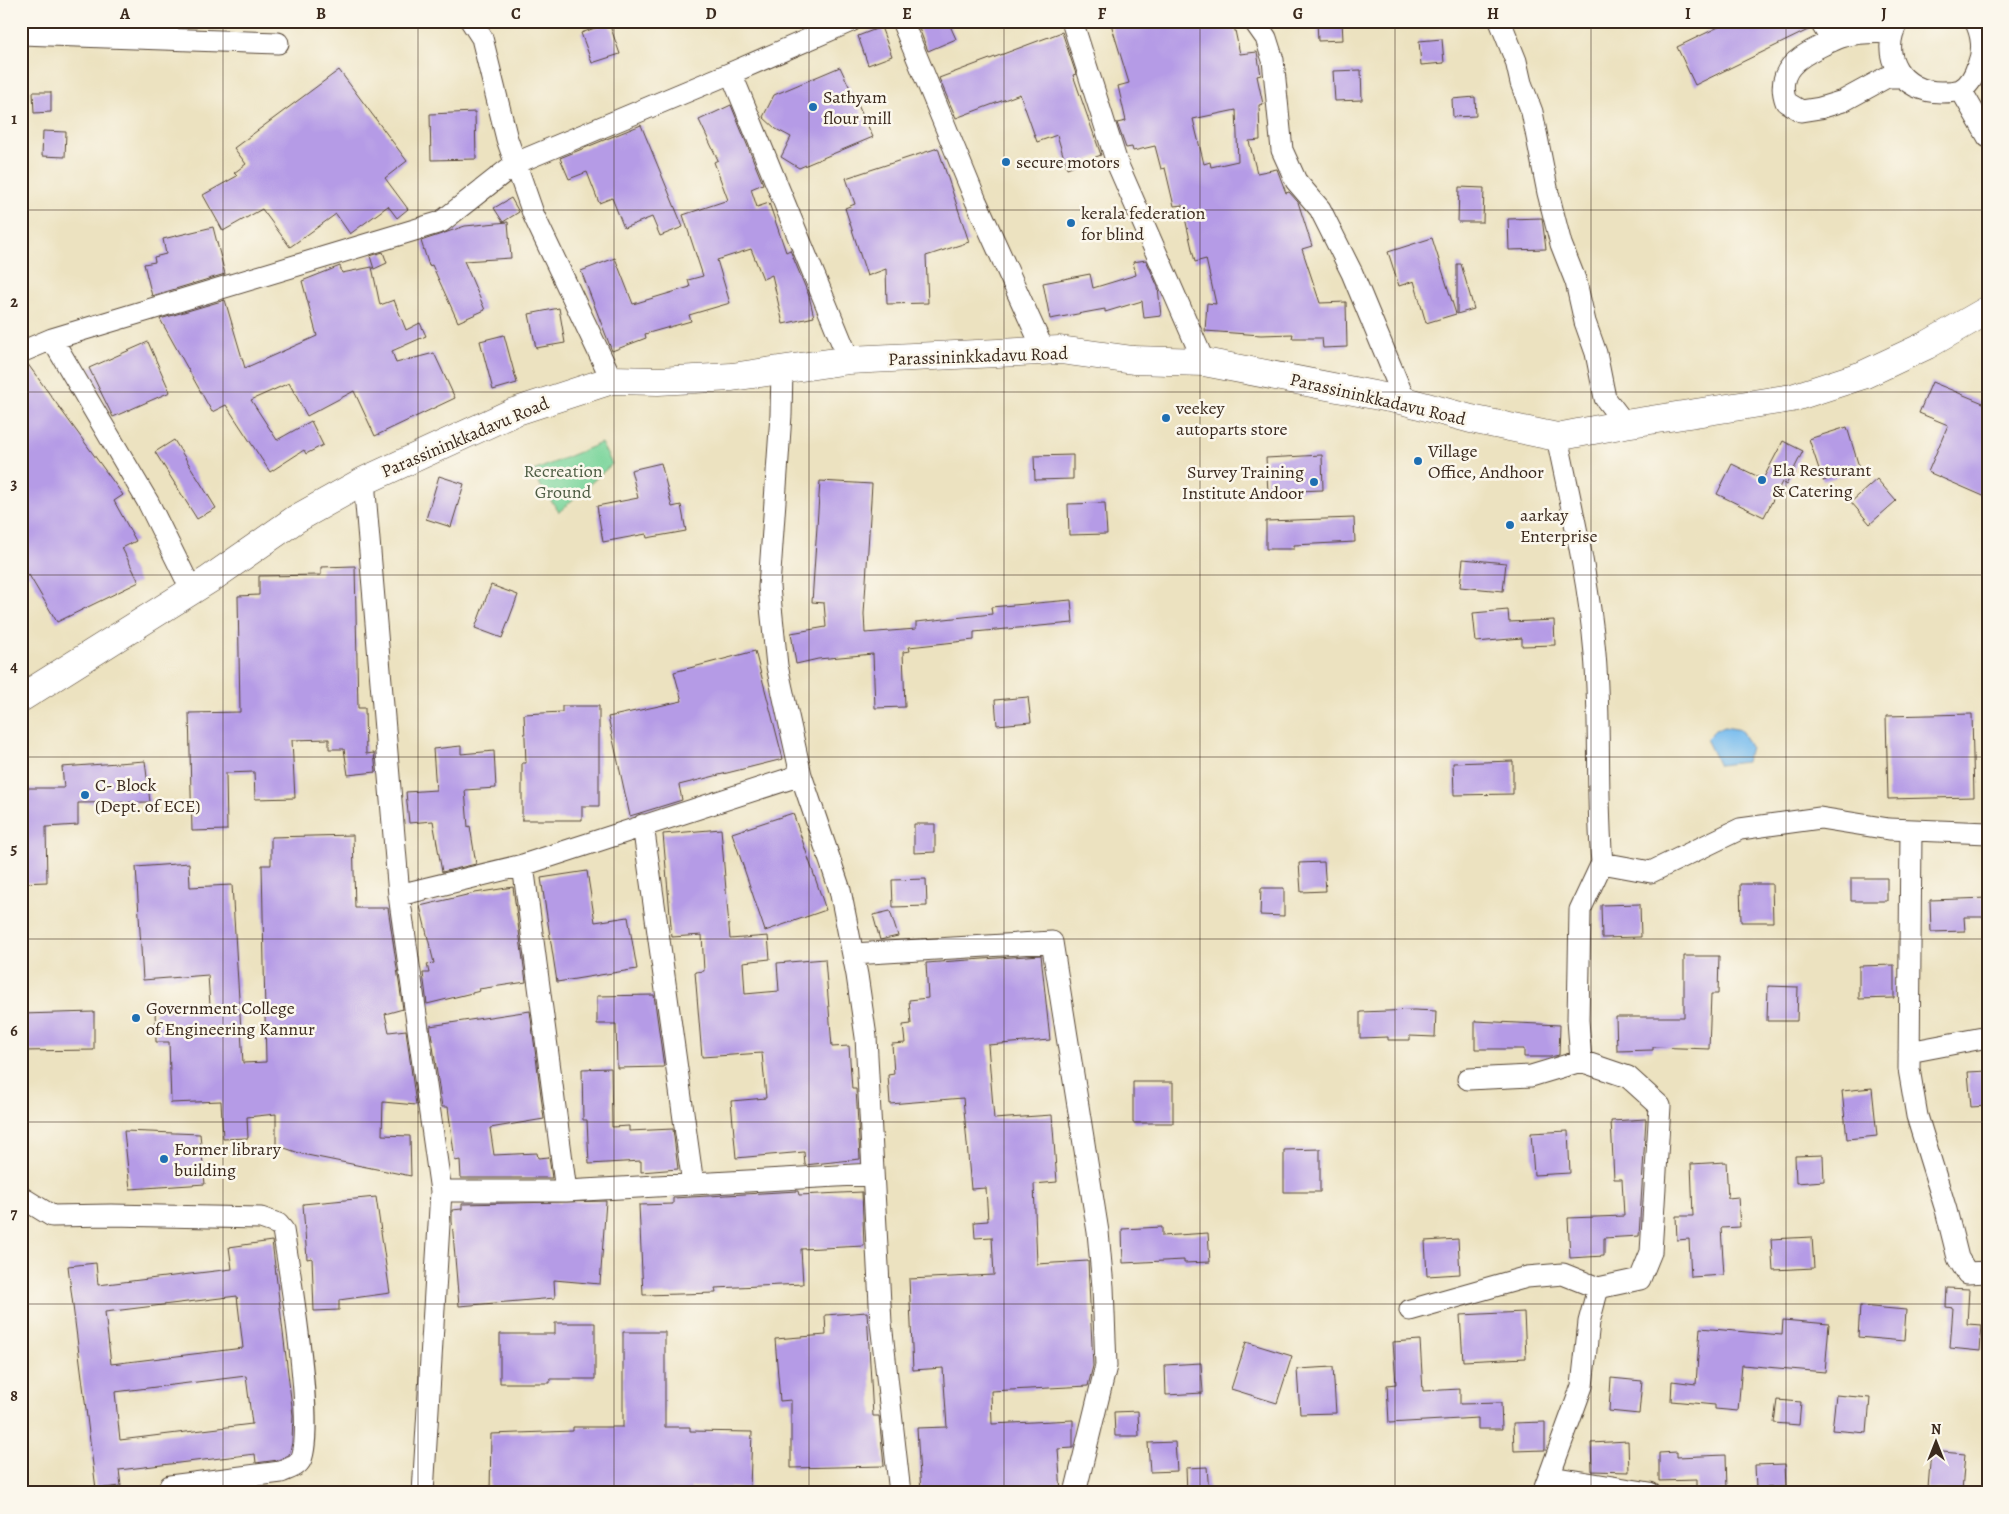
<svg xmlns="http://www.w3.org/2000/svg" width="2009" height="1514" viewBox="0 0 2009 1514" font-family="Alegreya,serif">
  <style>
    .green { fill: #7bd59c; stroke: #5b805d }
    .water { fill: #77bcee; stroke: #597386 }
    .building { fill: #b59be6; fill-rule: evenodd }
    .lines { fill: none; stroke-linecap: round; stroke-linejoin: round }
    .minor-casing { stroke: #564636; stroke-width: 23 }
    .secondary-casing { stroke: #564636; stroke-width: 29 }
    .minor { stroke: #fff; stroke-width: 21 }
    .secondary { stroke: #fff; stroke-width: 28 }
    .grid { fill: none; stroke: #3b2a1e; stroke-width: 1; stroke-opacity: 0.55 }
    .poi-dot { fill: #1f6fb2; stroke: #fbf7ec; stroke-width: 2 }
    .labels { text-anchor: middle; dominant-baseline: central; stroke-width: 5; stroke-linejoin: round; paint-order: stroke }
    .poi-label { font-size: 18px; fill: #3b2a1e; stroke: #fbf7ec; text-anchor: start }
    .street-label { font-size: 18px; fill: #3b2a1e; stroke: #fbf7ec }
    .park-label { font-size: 18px; fill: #4e5d44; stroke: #fbf7ec }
    .neatline { fill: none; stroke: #3b2a1e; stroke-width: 2 }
    .grid-label { font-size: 16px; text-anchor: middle; font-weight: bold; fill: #3b2a1e }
  </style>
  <rect width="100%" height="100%" fill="#fbf7ec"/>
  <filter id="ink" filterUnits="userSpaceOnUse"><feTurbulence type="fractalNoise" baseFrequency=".02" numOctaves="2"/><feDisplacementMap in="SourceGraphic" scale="10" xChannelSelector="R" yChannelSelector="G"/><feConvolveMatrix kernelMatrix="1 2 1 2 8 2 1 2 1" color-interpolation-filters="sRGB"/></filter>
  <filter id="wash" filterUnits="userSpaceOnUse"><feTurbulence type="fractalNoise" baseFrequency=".0096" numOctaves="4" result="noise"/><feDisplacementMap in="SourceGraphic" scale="20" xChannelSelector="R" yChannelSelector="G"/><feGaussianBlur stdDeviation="1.12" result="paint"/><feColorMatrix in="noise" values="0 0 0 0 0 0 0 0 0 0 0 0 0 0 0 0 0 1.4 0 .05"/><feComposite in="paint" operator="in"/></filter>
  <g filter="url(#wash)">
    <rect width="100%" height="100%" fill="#ece2c0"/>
    <path class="green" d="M601,443l11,21 -53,48 -28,-40z"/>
    <path class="water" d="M1724,727l17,3 9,17 -4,15 -27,3 -13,-26 9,-9z"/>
    <g id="blocks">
      <path class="building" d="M916,21h32l8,18 -28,12z
        M1120,21h113l7,33 17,-2 4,23 -4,1 6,28 -4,1 1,35 -11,1 8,32 20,-4 9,24 3,-1 9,10 14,44 -10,3 18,54 26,-1 1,45 -24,1 -1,-10h-30l1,-4 -32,1 -56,-4 2,-28 9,1 -10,-45 -11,3 -13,-57 -8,1 -9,-38 -4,1 -6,-23 -22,5 -1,-4 -6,1 -9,-25 9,-2 -8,-35 11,-3 -18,-59zM1236,110l2,51 -27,6 -1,-5 -6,2 -11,-45z
        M1317,21h25l1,19 -25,1z
        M1731,21h77l2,8 -115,56 -18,-38z
        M609,23l11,31 -28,9 -11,-30z
        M881,27l11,29 -24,9 -10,-29z
        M1062,32l14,42 -3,1 28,80 -34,13 -10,-33 -20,7 -17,-48 -64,24 -17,-40z
        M1442,39l2,24 -23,2 -2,-24z
        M840,67l33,70 -74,31 -18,-11 10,-20 -15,-8 -13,-12 11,-22z
        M339,70l68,91 -22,17 23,31 -11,9 -9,-12 -38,28 -14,-20 -46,33 -28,-38 -39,22 -20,-36 34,-19 -3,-3 12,-9 -12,-16z
        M1361,70l1,30 -27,1 -2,-30z
        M33,92h18v20l-17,1z
        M1475,97l1,19 -23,1 -1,-18z
        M731,105l32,79 -12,5 6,18 12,-4 17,49 4,-2 19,46 5,21 -31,7 -11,-49 -9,4 -12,-30 -34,11 13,43 -41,12 2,6 -46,13 1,4 -34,13 -31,-80 34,-13 18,46 57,-17 -2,-7 15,-4 -20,-61 45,-15 -14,-38 4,-2 -19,-40z
        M475,112l1,47 -45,1 -1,-46z
        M641,125l42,102 -23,9 -8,-19 -28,11 -12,-30 -13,5 -12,-31 -18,7 -9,-21z
        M43,131l23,1 -1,25 -23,-1z
        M938,148l31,94 -43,14 2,47 -41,1 -1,-35 -19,7 -22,-68 10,-4 -9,-26z
        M1459,187l25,1 -1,34h-25z
        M511,198l8,14 -16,10 -9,-14z
        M1542,218l4,31 -37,1 -1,-31z
        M508,222l3,36 -47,3 21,49 -27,12 -26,-57 -3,1 -8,-25 44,-15z
        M213,227l12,47 -73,22 -8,-32 11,-2 -1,-5 12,-3 -3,-15z
        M1432,238l24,76 -30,9 -12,-42 -15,5 -11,-34z
        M383,252l4,11 -13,6 -4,-13z
        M1146,260l12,27 3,29 -17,2 -2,-17 -37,11v-3l-55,10 -7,-36 47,-9 3,14 43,-13 -3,-13z
        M1457,264h4l13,45 -17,5z
        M340,266l2,7 30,-6 8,38 14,-5 12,30 14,-7 6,13 -34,15 4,12 38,-10 21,45 -80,38 -21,-45 -47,25 -18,-33 -38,17 26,40 34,-19 12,24 -17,9 -2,-4 -34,22 -44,-67 -14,7 -52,-93 65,-19 20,68 72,-32 -15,-55z
        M559,308l6,35 -29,5 -7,-34z
        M504,335l13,48 -24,7 -13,-49z
        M148,342l22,50 -57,25 -24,-49z
        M27,363l96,132 -9,6 22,40 -14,7 17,34 -82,40 -28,-47 -8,4v-215z
        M1932,382l56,23v93l-60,-26 20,-47 -29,-12z
        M1847,427l13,43 -37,11 -14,-42z
        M174,440l42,68 -19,11 -42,-67z
        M1783,441l20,10 -17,34 -4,-3 -18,35 -47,-23 15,-30 31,15z
        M1073,455v24l-38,1 -1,-24z
        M1322,455l1,35 -55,2 -2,-34z
        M661,463l11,44 9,-2 5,26 -39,7 -1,-4 -43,8 -6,-36 41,-8 -7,-28z
        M439,476l25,8 -13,43 -25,-8z
        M1877,479l19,22 -26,23 -19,-22z
        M820,481l52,3 -8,130 1,19 51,-4v-7l76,-8 -1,-7 80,-7 2,23 -99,9v8l-65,7 1,4 -7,1 2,55 -30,1 -2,-54 -55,5 -22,5 -5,-31 35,-6 -2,-24 -12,-1z
        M1105,503l2,31 -38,1 -1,-31z
        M1354,518l1,24 -61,3v4h-28v-28z
        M1463,559l43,4 -3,28 -43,-4z
        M355,566l3,142h7l1,46 8,-1 2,19 -28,3 -4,-26h-15v-10l-37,1 3,58 -40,1 -1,-27 -28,1 1,57 -35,1 -3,-118 51,-1 -2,-116 21,-1v-19l62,-1v-8z
        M491,585l27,10 -16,43 -27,-10z
        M1508,610l1,12 45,-2 1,25 -33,1v-8l-46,4 -3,-29z
        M755,651l28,108 -104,26 3,15 -52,16 -22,-99 74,-16 -8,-29z
        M1028,697l3,25 -34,3 -2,-25z
        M562,706h37v100h-17v14h-60v-57h4l-2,-49 38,-2z
        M1972,714l2,83 -86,2 -2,-83z
        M461,746v8l33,-3 2,37 -31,2 3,37 2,-1 6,38 -34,8 -9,-51 -24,2 -3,-31 30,-2 -3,-41z
        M145,761l5,41 -72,1v22l-32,2 1,55 -26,1v-95h43l-2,-21z
        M1513,761v33l-59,1 -1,-32z
        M793,813l33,97 -61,21 -33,-98z
        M914,824h21v28l-21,1z
        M721,829l9,110 38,-3 2,23 -27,3 2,32 34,-3 -2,-28 48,-4 7,88 17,-1 3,43h4l4,70 -55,6 -1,-13 -68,6 -5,-57 35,-3 -4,-45 -60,4 -7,-85 9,-1 -2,-36 -30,2 -9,-103z
        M353,835l2,73h33l15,101 -18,5 4,18 17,-2 10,75 -33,-3 -1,33 28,1 1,40 -109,-22 -26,-9v-31l-29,3 1,21 -25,1 -2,-38 -50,2 -2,-61h-13l-1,-34 55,-2 -2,-31 -65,5 -7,-113 53,-4 1,24 42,-2 11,178 23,-1 -4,-197h9v-28z
        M1324,862l2,29 -25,1 -2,-29z
        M587,871l8,51 33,-5 9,52 -80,13 -16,-104z
        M1851,878h36v23h-36z
        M926,879l1,27 -34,1 -1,-27z
        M1740,884h32l1,38h-32z
        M513,887l13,95 -47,7 1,2 -53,13 -4,-31h6l-2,-9 7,-1 -14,-57 55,-13z
        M1261,888h23v28l-24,-1z
        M1988,898v19h-24l1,14 -34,1 -1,-32z
        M1640,904l1,33 -39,1 -1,-33z
        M890,911l8,25 -18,4 -7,-25z
        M1041,955l9,85 -62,5 6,74 58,-4 5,67 -23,2 3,80 51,-3 5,105 -5,20 -97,5 1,33 81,-4v28l-15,1 3,44h-140l-4,-65 30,-1 -4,-59 -30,2 -4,-91 85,-4 -2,-38 -17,1 -1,-16 14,-1 -2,-33 -15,1 -8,-91 -73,6 -2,-29 6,-1 -2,-30 13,-1 -2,-18 8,-1 -2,-24 19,-2 -2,-35z
        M1684,956h35l-1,38h-7l-2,55 -56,-2v3l-36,1 -1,-34h68z
        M1894,965v33l-35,1v-33z
        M1768,986l30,1 -1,34h-30z
        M654,995l10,72 -47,1 -1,-44h-19v-28z
        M1414,1010l22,1 -1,26 -25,-1v4h-22v-3l-28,1v-26z
        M530,1011l14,108 -54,9 4,27 43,-2 1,5 11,-1 3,21h-91l-1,-18 -5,1 -7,-54h-6l-12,-81z
        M94,1012v38l-73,1v-37z
        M1475,1021l85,4 -1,30 -9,2h-26v-8h-49z
        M611,1068l1,59 17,-1v5l44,-2 5,40 -37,3v-11l-52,3 -2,-44h-4l-1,-51z
        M1988,1071v35l-17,1 -3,-35z
        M1133,1082h40v41h-40z
        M1872,1088l5,48 -30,3 -5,-48z
        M1646,1119l-7,117 -35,2v18l-34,2 -2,-40 56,-2 -2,-37h-8l-3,-58z
        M124,1131l76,3 5,50 -75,5z
        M1568,1131l2,42 -36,2 -3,-42z
        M1320,1149v43h-36v-42z
        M1823,1155l1,26 -28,2 -1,-27z
        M1726,1162l2,36 10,-1 2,30 -19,1 3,47 -33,2 -2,-38 -12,1 -1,-24h17l-2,-52z
        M798,1191l1,4 63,-3 2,54 -63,3 2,35 -88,4 1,5 -73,2 -4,-90 34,-1v-6z
        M376,1197l14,96 -51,7v10l-25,1 -2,-53 -5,1 -4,-55z
        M606,1201l-6,83 -46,-4 1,18 -96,8 -7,-85v-11l10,-1v-5z
        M1162,1227v9l46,-3 2,29 -26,1v-3l-61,3 -1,-34z
        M1812,1237l2,31 -41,2 -2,-31z
        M1458,1239l2,35 -33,2 -2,-35z
        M272,1241l21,174 -1,28 -3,12 -11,5 -22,3 -1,-9 -136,16 2,16 -25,3 -28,-223 28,-3 2,22 134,-16 -3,-22zM237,1296l6,52 -132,16 -6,-52zM246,1376l6,48 -132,16 -5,-48z
        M1947,1288l22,1 -2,35 15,1 -2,26 -30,-3 3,-40 -7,-1z
        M1860,1306l46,4 -2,31 -46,-4z
        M867,1312l6,104h6l5,50 -93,2v-68l-11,1 -5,-62 51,-4 -1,-20z
        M1524,1312l2,46 -63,3 -3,-46z
        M1783,1320l46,4 -4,48 -83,-7 -4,46 -23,-2v-4l-44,-4 1,-20 24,3 4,-56 82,7z
        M555,1323h40v56h-45v4h-50v-49h55z
        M623,1332h42v95h25v4l62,1 -2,56 -59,-1v6h-201l1,-59 82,-3v-4h50z
        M1420,1340l3,51 37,-2v15l41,-1 1,26h-24v-11l-89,5 -2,-38 9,-1 -3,-42z
        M1246,1342l46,14 -15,47 -46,-14z
        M1201,1363l2,30 -37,2 -1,-30z
        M1333,1367l3,46 -36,1 -3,-45z
        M1611,1378l31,3 -3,33 -30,-3z
        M1836,1395l34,3 -3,35 -35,-3z
        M1777,1400l24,2 -2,23 -25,-2z
        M1138,1411l1,25h-24l-1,-24z
        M1545,1422v28l-31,1 -1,-28z
        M1628,1441l1,31 -37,-1 -1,-28z
        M1175,1442l2,29 -27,1 -2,-29z
        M1931,1451l34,3 -3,37 -34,-3z
        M1677,1452v5l49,-2 1,35 -30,1v-11l-38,1v-28z
        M1785,1464l1,23 -30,1 -1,-23z
        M1207,1467l2,26h-22l-1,-25z"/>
    </g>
  </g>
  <g filter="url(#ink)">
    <use href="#blocks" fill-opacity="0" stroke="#564636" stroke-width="1"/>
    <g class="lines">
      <g class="minor-casing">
        <path id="minor" d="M471,21l11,17 25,101 27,77 78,164
          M902,21l74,180 68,150
          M1072,21l45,142 87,199
          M1254,21l12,17 7,22 9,90 14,31 24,28 32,64 53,128
          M1500,21l16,40 5,22 11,29 16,81 13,51 15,38 9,40 11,31 9,45 20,26
          M1820,21l12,20
          M1898,21c-20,36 4,71 43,71 6,0 14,0 19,-2 9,-4 15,-16 18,-25 6,-14 4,-31 -3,-44
          M1892,33c-16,-1 -32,-1 -47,3 -7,1 -15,6 -22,9 -25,12 -48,26 -37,57l15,9 19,-3 23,-7 44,-24h14
          M21,34l257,9
          M731,73l120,-52
          M1961,90l27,47
          M52,339l96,163 44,89
          M21,352l31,-13 389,-117 75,-59 215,-90 118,287
          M782,370l-1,45 -12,172 8,79 24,109 39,115 17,85 9,62 15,286 19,170
          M1557,437c15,72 32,144 38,217 6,70 1,139 7,209l49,9 89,-43 80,-11 69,11 99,4
          M364,481l35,414 42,296 -18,302
          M643,825l50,359
          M1911,830l-2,239 8,47 29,94 12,48 9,15 21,-1
          M523,865l43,326
          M399,895l124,-30 278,-90
          M853,954l199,-12 46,290 5,55 3,79 -31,127
          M1909,1052l79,-15
          M1468,1079l63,-3 50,-15
          M441,1191h125l307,-17
          M21,1197l31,19 59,-1 150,3 17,6 5,6c6,37 34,206 17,231 -4,6 -12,8 -19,11l-111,14
          M1410,1310l117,-33 36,-3 35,14
          M1551,1477l99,16
          M1543,1493l39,-107 7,-64 9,-34 42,-9 11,-27 9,-146 -32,-29 -47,-16 -3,-41 2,-110 22,-47"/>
      </g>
      <g class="secondary-casing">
        <path id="secondary" d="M21,698l189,-119 86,-60 68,-38 150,-69 98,-32 46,1 74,-4 117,-17 211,-10 73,10 71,2 201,39 66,18 86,18 68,-13 167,-26 71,-23 64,-30 61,-35"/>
      </g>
      <use href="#minor" class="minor"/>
      <use href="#secondary" class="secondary"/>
    </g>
  </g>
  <path class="grid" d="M223,21v1472M418,21v1472M614,21v1472M809,21v1472M1004,21v1472M1200,21v1472M1395,21v1472M1591,21v1472M1786,21v1472M21,210h1967M21,392h1967M21,575h1967M21,757h1967M21,939h1967M21,1122h1967M21,1304h1967"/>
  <g class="poi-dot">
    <circle cx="813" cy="107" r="5"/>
    <circle cx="1006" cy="162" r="5"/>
    <circle cx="1071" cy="223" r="5"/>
    <circle cx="1166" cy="418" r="5"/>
    <circle cx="1418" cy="461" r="5"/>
    <circle cx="1762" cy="480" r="5"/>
    <circle cx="1314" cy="482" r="5"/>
    <circle cx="1510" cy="525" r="5"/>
    <circle cx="85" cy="795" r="5"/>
    <circle cx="136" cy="1018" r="5"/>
    <circle cx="164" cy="1159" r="5"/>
  </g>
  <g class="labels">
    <g class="poi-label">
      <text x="823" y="97">Sathyam<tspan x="823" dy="21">flour mill</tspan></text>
      <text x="1016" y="162">secure motors</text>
      <text x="1081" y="213">kerala federation<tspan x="1081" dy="21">for blind</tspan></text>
      <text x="1176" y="408">veekey<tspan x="1176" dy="21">autoparts store</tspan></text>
      <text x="1428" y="451">Village<tspan x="1428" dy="21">Office, Andhoor</tspan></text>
      <text x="1772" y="470">Ela Resturant<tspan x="1772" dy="21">&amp; Catering</tspan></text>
      <text x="1304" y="472" text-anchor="end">Survey Training<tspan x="1304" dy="21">Institute Andoor</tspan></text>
      <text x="1520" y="515">aarkay<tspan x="1520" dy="21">Enterprise</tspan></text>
      <text x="95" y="785">C- Block<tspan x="95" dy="21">(Dept. of ECE)</tspan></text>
      <text x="146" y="1008">Government College<tspan x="146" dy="21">of Engineering Kannur</tspan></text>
      <text x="174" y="1149">Former library<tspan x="174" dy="21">building</tspan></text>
    </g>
    <g class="street-label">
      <text transform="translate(978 356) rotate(-2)">Parassininkkadavu Road</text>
      <text transform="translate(1378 399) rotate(13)">Parassininkkadavu Road</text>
      <text transform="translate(465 437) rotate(-23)">Parassininkkadavu Road</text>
    </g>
    <g class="park-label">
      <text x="563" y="471">Recreation<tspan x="563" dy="21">Ground</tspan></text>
    </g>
  </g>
  <rect width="2009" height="1514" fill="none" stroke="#fbf7ec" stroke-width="55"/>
  <g transform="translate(1936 1442)" stroke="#fbf7ec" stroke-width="4" paint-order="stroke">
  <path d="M0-4L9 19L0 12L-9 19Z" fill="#3b2a1e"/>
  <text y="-8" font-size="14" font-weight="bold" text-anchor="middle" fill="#3b2a1e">N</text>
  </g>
  <rect x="28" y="28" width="1954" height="1458" class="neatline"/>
  <g class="grid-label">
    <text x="125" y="19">A</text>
    <text x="321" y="19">B</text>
    <text x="516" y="19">C</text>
    <text x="711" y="19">D</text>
    <text x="907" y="19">E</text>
    <text x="1102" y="19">F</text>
    <text x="1298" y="19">G</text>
    <text x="1493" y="19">H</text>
    <text x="1688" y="19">I</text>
    <text x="1884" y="19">J</text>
    <text x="14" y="124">1</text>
    <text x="14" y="307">2</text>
    <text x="14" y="489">3</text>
    <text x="14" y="672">4</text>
    <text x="14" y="854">5</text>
    <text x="14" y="1036">6</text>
    <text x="14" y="1219">7</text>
    <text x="14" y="1401">8</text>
  </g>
</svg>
